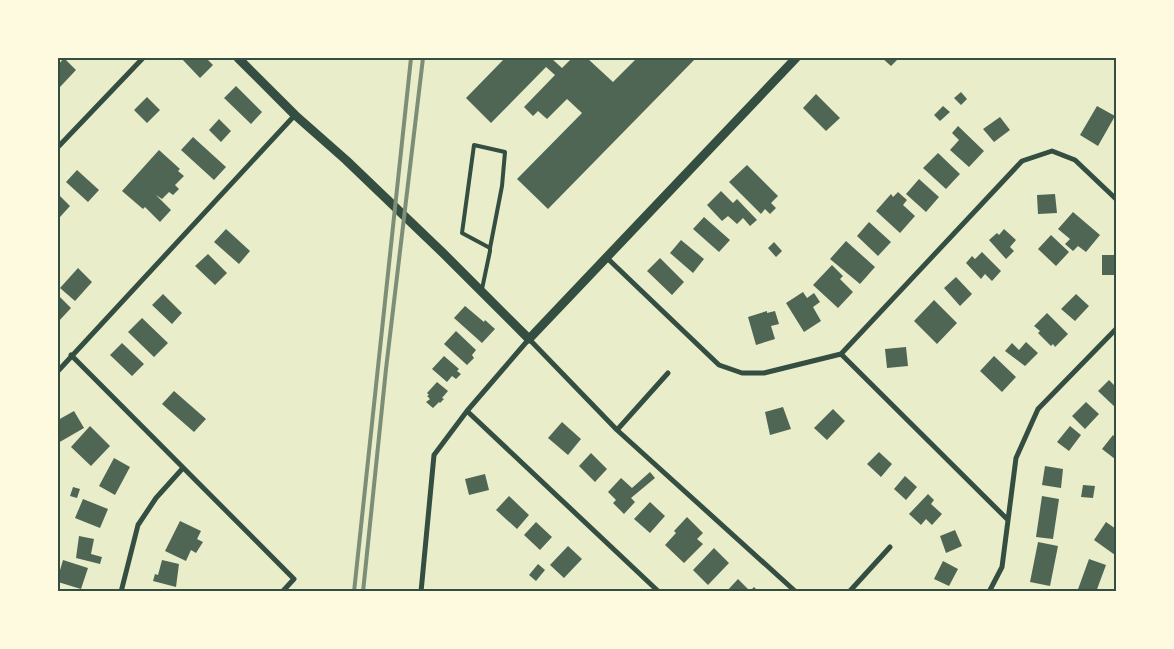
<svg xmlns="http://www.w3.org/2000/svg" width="1174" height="649" viewBox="0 0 1174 649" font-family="Arial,sans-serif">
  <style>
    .building { fill: #4f6655 }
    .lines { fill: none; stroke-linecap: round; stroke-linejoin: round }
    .service { stroke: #344e41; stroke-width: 4 }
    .minor { stroke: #344e41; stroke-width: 5 }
    .tertiary { stroke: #344e41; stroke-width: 9 }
    .rail { stroke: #7c8e77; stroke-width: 4 }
    .neatline { fill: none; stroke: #344e41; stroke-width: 2 }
  </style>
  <rect width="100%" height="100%" fill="#e9edc9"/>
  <path class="building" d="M64,58l12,12 -16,17 -2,-2v-20z
    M181,58h25l7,7 -13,13z
    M505,58h46l11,10 10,-10h15l26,24 24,-24h59l-148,151 -31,-30 65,-66 -15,-14 -20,20 -9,-8 -5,5 -9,-9 31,-32 -9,-8 -55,56 -25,-25z
    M882,58h17l-8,8z
    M236,86l26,26 -11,12 -27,-26z
    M961,92l6,7 -6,6 -7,-7z
    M816,94l24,24 -14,13 -23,-23z
    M147,97l13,13 -13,13 -13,-13z
    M943,106l7,6 -10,9 -6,-6z
    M1097,106l18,10 -17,30 -18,-11z
    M1000,117l10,13 -16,12 -11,-13z
    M219,119l12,12 -10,11 -12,-12z
    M958,126l26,25 -15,16 -19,-17 9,-10 -7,-7z
    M193,137l33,30 -12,13 -33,-30z
    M159,150l21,19 -2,2 6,5 -9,9 4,4 -6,6 -4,-3 -7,7 -6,-4 15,15 -11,12 -15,-15 -2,2 -21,-18z
    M938,153l22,21 -14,15 -23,-21z
    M747,165l31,31 -7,7 5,5 -6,6 -5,-5 -4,5 -32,-32z
    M77,170l22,20 -11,12 -22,-20z
    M919,179l20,18 -13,15 -20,-18z
    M721,191l12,12 4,-4 20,21 -7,6 -7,-8 -6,6 -9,-8 -6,5 -15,-16z
    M898,192l9,8 -4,5 12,11 -15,17 -24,-22 15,-17 2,3z
    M58,194l12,12 -10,11 -2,-2z
    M1055,194l2,19 -19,1 -1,-19z
    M1073,212l27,23 -14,17 -8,-6 -5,5 -8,-7 5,-5 -12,-10z
    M704,217l26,23 -11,12 -26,-23z
    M869,222l22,20 -13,14 -21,-20z
    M226,229l24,22 -11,13 -25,-22z
    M1004,229l12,11 -6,7 4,4 -8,8 -17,-19 8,-7 2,2z
    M1051,235l18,17 -13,14 -18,-17z
    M681,240l23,19 -11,14 -23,-20z
    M846,241l29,26 -15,17 -30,-25z
    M774,242l8,9 -6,6 -8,-9z
    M982,252l19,19 -9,10 -7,-7 -4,5 -15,-16 6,-7 3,3z
    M208,254l19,19 -12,12 -20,-19z
    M1102,255h14v20h-14z
    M660,258l24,24 -12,13 -25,-24z
    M832,265l11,11 -3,3 13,13 -15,16 -25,-23z
    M78,268l14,14 -17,19 -15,-13z
    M956,277l16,17 -12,12 -16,-18z
    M803,292l4,6 7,-5 6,9 -7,5 8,14 -17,11 -18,-29z
    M163,294l19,19 -10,11 -20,-19z
    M1076,294l13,12 -14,15 -14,-12z
    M58,295l13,13 -13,14z
    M934,300l23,23 -20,21 -23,-23z
    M465,306l19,16 1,-2 10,9 -13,14 -28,-25z
    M767,311v2l8,-2 4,13 -8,2 4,13 -19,6 -8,-28z
    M1047,313l21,21 -13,13 -2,-3 -2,2 -13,-13 2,-2 -6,-5z
    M142,318l26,25 -14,14 -26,-25z
    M456,331l20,19 -4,5 2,3 -7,7 -23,-21z
    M1026,342l12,11 -13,13 -20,-15 7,-8 7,7z
    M122,343l22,21 -12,12 -22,-21z
    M906,347l2,19 -21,2 -2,-19z
    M444,356l15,13 -2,2 4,3 -5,5 -4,-3 -5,6 -15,-13z
    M994,356l22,21 -14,15 -22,-21z
    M1109,380l7,7v21l-18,-17z
    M437,382l11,9 -6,7 2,1 -4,4 -1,-1 -6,6 -7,-6 4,-3 -3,-3 2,-1 -2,-2z
    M174,391l32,28 -12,13 -32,-28z
    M1086,402l13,12 -14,15 -13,-13z
    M783,407l8,22 -21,6 -5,-23z
    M833,409l12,12 -18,19 -13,-12z
    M74,411l10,17 -26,15v-23z
    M562,422l19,17 -13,16 -20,-17z
    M90,426l20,20 -19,20 -20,-19z
    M1070,426l11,9 -12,16 -12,-9z
    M1113,435l3,3v19l-1,2 -13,-10z
    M879,452l13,12 -11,13 -14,-13z
    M591,453l16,16 -12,13 -16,-16z
    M114,458l16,9 -15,28 -16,-9z
    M1045,466l18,3 -2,19 -19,-3z
    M650,472l5,6 -24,20 4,4 -11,12 -11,-11 3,-3 -8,-8 13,-14 11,10z
    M485,474l4,16 -20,5 -4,-16z
    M905,476l12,11 -11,13 -12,-11z
    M1083,485l12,1 -2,12 -12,-1z
    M73,487l7,2 -3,9 -7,-2z
    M928,494l6,6 -3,4 11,10 -10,11 -6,-6 -5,6 -12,-11z
    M509,496l20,19 -12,14 -21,-19z
    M1042,496l17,3 -6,40 -17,-2z
    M83,499l25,10 -8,19 -25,-10z
    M650,502l15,14 -15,17 -16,-14z
    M687,517l16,16 -6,6 6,5 -19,19 -19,-18 11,-12 -2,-2z
    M180,521l21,10 -4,8 6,3 -7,11 -5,-3 -5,11 -21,-10z
    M536,522l16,15 -12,13 -16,-15z
    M1106,522l10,7v24l-1,2 -21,-15z
    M955,530l7,16 -16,7 -6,-17z
    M79,536l15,3 -3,15 11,3 -2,7 -24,-6z
    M1038,542l20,4 -8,40 -20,-4z
    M568,546l14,13 -18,19 -14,-13z
    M714,548l15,15 -21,22 -15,-15z
    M1089,559l17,6 -10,27h-19z
    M63,560l25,8 -7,21 -23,-7v-5z
    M162,560l17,4 -3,23 -23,-6 2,-7 3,1z
    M943,561l15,8 -9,17 -15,-7z
    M538,564l7,6 -9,11 -7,-6z
    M738,579l12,12 4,-4 5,5h-33z"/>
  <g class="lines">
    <path class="service" d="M482,289l8,-38v-3l12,-62 3,-34 -31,-7 -12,88 28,15"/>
    <path class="minor" d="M58,147l85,-89
      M606,257l113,108 23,8h22l77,-19
      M841,354l181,-193 30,-10 23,9 41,39
      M841,354l166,165
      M71,355l223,224 -12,13
      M58,371l237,-256
      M467,411l192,181
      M617,430l51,-57
      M121,592l17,-67 18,-27 27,-30
      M421,592l13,-137 33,-44 62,-72 88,91 179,162
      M849,592l41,-45
      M989,592l13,-25 14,-109 22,-49 78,-80"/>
    <path class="tertiary" d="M238,58l57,57 51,45 97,93 86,86 267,-281"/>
    <path class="rail" d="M354,592l57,-534
      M363,592l23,-223 37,-311"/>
  </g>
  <rect width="1174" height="649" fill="none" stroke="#fefae0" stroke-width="118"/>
  <rect x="59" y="59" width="1056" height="531" class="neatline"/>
</svg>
